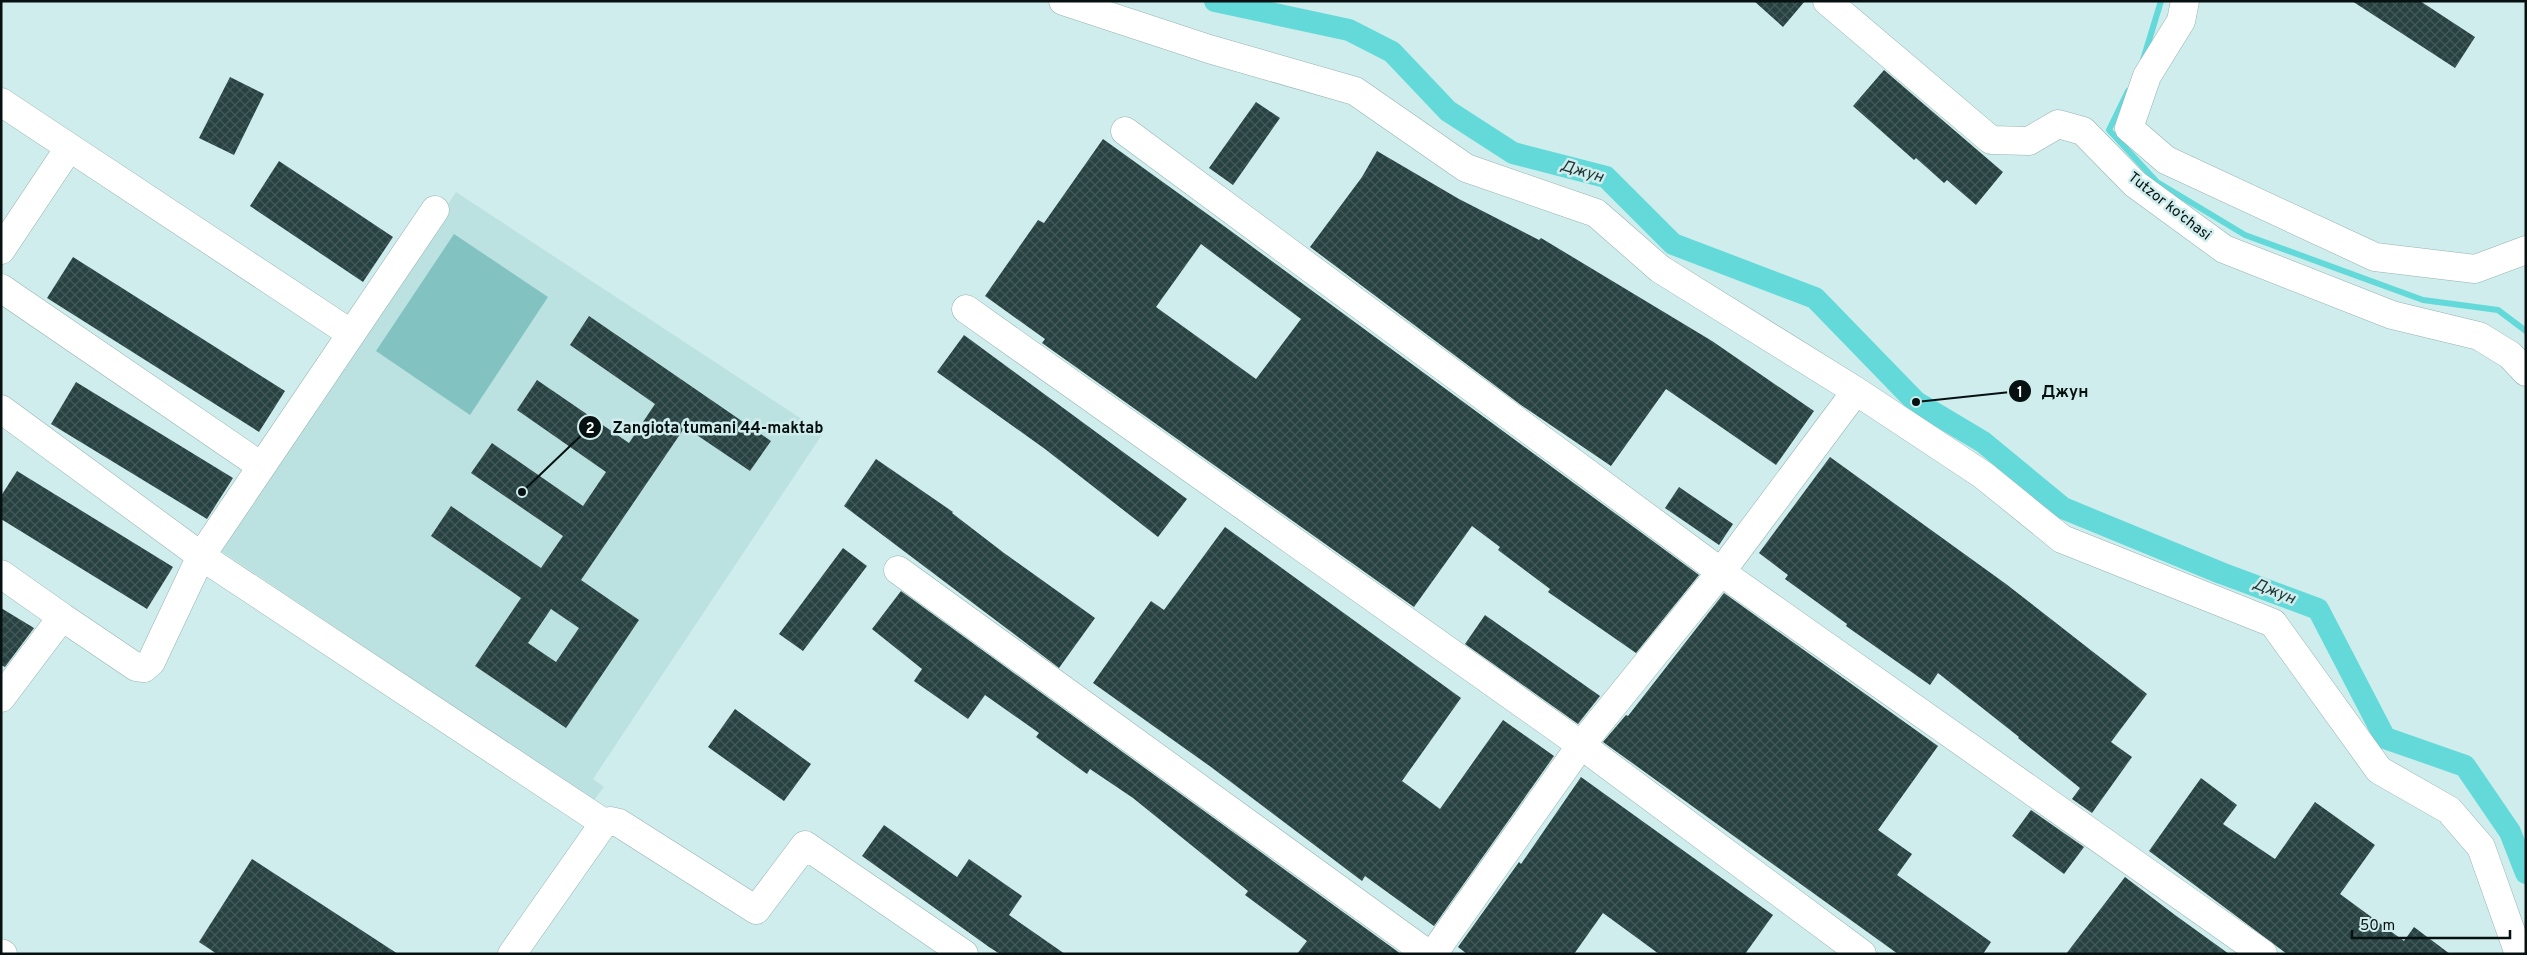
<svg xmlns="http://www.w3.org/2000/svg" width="2527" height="955" viewBox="0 0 2527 955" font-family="Overpass,sans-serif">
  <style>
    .built { fill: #bbe2e1 }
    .park { fill: #82c2c1 }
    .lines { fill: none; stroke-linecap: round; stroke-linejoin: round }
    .stream { stroke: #63dad9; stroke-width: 6 }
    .canal { stroke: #63dad9; stroke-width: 22 }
    .building { fill: url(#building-cross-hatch); fill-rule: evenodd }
    .minor-casing { stroke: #96b2b2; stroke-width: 29 }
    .minor { stroke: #fff; stroke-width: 28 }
    .labels { text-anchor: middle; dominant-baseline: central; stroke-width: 5; stroke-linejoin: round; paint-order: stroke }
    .street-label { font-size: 15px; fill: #071111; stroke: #cfedec }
    .water-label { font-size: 16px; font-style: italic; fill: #1f3434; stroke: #cfedec }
    .leader { fill: none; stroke: #071111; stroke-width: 2 }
    .callout-dot { fill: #071111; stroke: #cfedec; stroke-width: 2 }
    .mark-label { font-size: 15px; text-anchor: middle; font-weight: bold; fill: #fff }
    .callout-label { font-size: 16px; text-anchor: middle; font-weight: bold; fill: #071111; stroke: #cfedec; stroke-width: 5; stroke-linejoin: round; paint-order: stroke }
  </style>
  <defs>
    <pattern id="building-cross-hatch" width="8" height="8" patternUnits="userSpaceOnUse" patternTransform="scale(1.25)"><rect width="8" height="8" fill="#284141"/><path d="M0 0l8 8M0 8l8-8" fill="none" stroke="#445959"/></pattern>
  </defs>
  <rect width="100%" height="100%" fill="#cfedec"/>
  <path class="built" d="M456,192l367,241 -230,346 11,8 -10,13 -373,-249z"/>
  <path class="park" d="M454,234l94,63 -78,118 -94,-64z"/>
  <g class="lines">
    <path class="stream" d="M2143,60l18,-59
      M2128,91l-19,39 48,52 88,53 178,65 75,10 28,21"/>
    <path class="canal" d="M1215,1l134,29 43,22 56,59 65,42 93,24 67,67 142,54 101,104 67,40 80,66 158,65 97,36 67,129 80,28 45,66 16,41"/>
  </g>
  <path class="building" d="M1754,1h51l-22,26z
    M2352,1h68l55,36 -20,31z
    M1884,70l119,102 -27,33 -29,-25 -3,3 -28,-25 -2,2 -61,-54z
    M230,77l34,17 -30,61 -35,-17z
    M1256,102l24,16 -47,67 -24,-17z
    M1103,139l121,87 475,349 -63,78 -88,-61 2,-3 -52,-39 2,-3 -28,-21 -58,81 -372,-264 3,-4 -60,-43 53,-76 6,3zM1201,244l100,75 -45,60 -100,-72z
    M1377,151l82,48 80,41 2,-2 171,103 102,70 -38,54 -110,-76 -55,77 -90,-61 -211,-158 52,-70z
    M279,161l114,76 -30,45 -113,-76z
    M73,257l212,134 -26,41 -212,-134z
    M589,316l182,125 -21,30 -65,-44 -104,153 58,40 -73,108 -91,-62 46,-68 -90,-62 20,-30 90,62 22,-32 -92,-63 21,-30 91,63 23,-34 -89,-62 20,-30 92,63 26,-39 -85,-59zM551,609l28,19 -23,34 -28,-19z
    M964,335l223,164 -29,38 -113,-88 -108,-77z
    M76,382l157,96 -26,41 -156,-95z
    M1830,457l176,127 141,110 -36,48 21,15 -40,56 -20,-14 8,-11 -62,-50 1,-1 -81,-64 -8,12 -84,-59 1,-2 -62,-45 3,-4 -29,-22z
    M876,459l77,53 -1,1 52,40 91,65 -36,50 -215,-162z
    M17,471l156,96 -26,42 -146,-90v-23z
    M1679,487l54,37 -14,21 -54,-37z
    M1225,527l236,171 -59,83 38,28 63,-89 51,36 -120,170 -69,-50 -3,5 -151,-114 -118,-84 58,-82 13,9z
    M843,548l24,18 -64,85 -24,-17z
    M901,591l500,363h-104l10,-13 -62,-46 3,-4 -115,-93 -43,-29 -3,5 -51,-37 3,-4 -54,-38 -17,24 -54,-38 8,-12 -50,-40z
    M1724,593l214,153 -60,84 34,24 -15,21 94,67 -8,12h-85l-295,-212 23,-27 2,1z
    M1,608l33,20 -29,39 -4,-2z
    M1485,615l115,81 -22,28 -113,-80z
    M735,709l76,55 -27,37 -76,-54z
    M1581,777l192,138 -28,39h-86l-56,-41 -29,41h-107l-9,-7 61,-85 2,2z
    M2201,778l36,27 -14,19 52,35 40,-57 60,43 -35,49 64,47 10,-14 36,27h-163l-138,-103z
    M2031,810l53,37 -20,27 -52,-38z
    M884,825l73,52 12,-18 53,37 -13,19 56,39h-65l-11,-7 -127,-91z
    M252,859l146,95h-181l-18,-12z
    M2125,877l50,38 54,39h-163z"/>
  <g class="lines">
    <g class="minor-casing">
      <path id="minor" d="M1063,1l146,48 146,42 111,77 130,45 64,56 196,122 127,84 79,64 211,84 106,147 70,40 32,37 38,107
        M1827,1l164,139 38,1 29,-17 25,7 52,53 89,65 168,66 87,21 31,19 16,17
        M2185,1l-4,20 -34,55 -18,52 37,32 209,97 100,12 51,-19
        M1,102l349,231
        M1125,131l596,441 542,382
        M1,250l68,-102
        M1,288l260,178
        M966,309l615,436 281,209
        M1,409l200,147 403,267
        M898,570l530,384
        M1,574l61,43
        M1,698l61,-81 74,50 8,1 7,-6 50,-106 234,-346
        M1,953l2,1
        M512,954l92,-131 6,-2 9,2 137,87 49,-65 159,109
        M1433,954l148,-209 140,-173 135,-181"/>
    </g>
    <use href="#minor" class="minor"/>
  </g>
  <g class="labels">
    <g class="street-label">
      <text transform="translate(2169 207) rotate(38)">Tutzor ko‘chasi</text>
    </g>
    <g class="water-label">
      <text transform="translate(1582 172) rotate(17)">Джун</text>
      <text transform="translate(2274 592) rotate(22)">Джун</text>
    </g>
  </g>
  <path class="leader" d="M1916 402L2020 391M522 492L590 427"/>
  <g class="callout-dot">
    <circle cx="1916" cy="402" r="5"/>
    <circle cx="522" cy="492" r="5"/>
    <circle cx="2020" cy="391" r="12"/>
    <circle cx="590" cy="427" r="12"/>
  </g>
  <g class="mark-label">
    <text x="2020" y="397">1</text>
    <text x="590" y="433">2</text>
  </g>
  <g class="callout-label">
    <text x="2065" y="397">Джун</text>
    <text x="718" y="433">Zangiota tumani 44-maktab</text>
  </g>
  <rect width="2527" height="955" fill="none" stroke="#071111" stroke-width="5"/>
  <path d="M2352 930v8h158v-8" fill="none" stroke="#071111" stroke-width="2.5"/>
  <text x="2360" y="930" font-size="15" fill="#071111" stroke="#cfedec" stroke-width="4" paint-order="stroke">50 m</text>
</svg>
